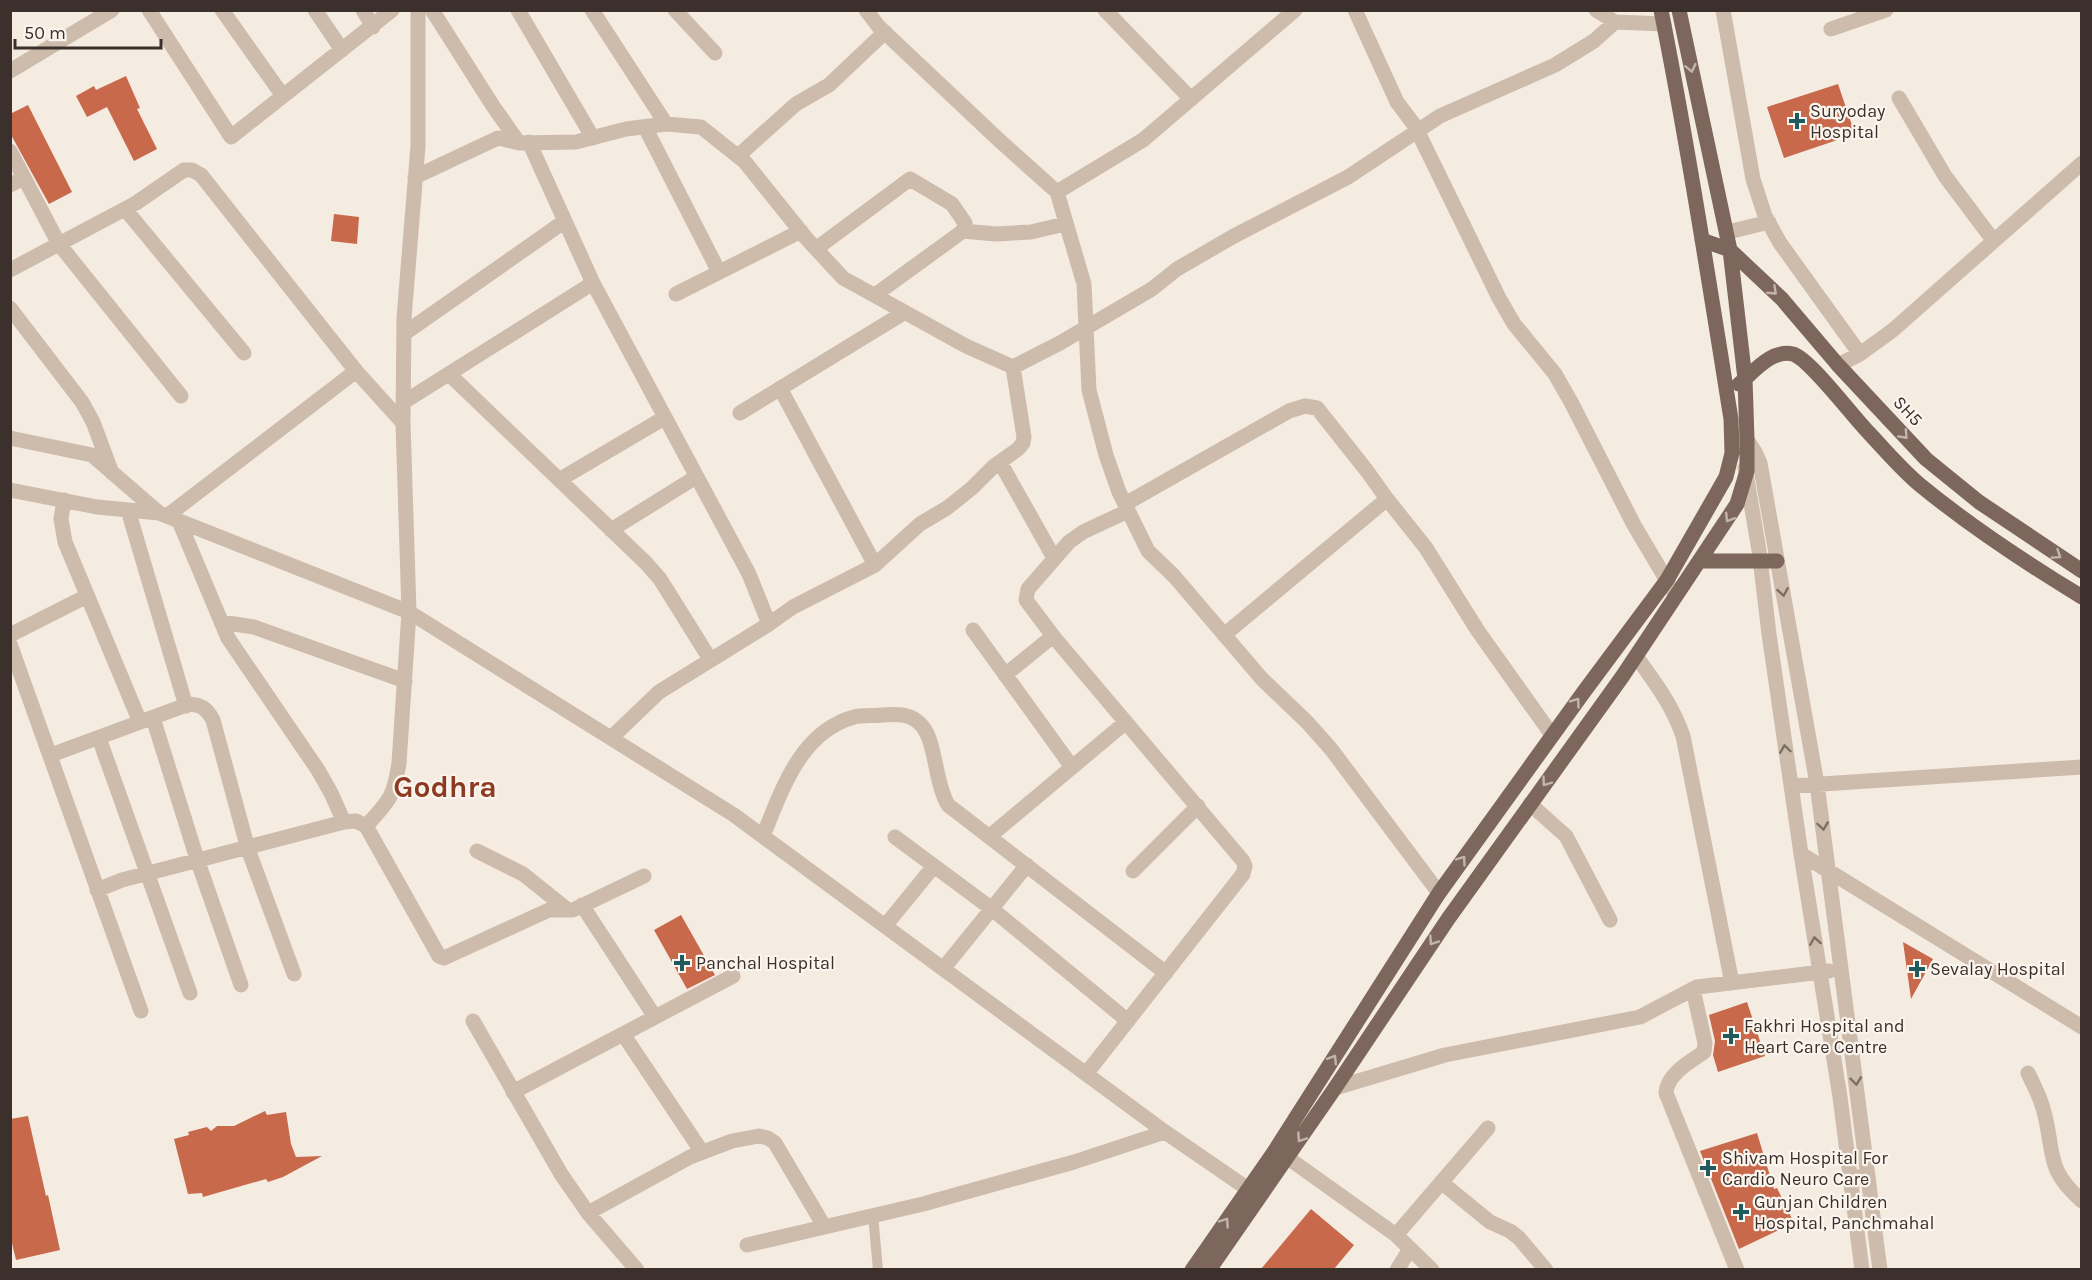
<svg xmlns="http://www.w3.org/2000/svg" width="2092" height="1280" viewBox="0 0 2092 1280" font-family="Karla,sans-serif">
  <style>
    .building { fill: #c8694b }
    .lines { fill: none; stroke-linecap: round; stroke-linejoin: round }
    .service { stroke: #cdbbac; stroke-width: 10 }
    .minor { stroke: #cdbbac; stroke-width: 15 }
    .tertiary { stroke: #cdbbac; stroke-width: 15 }
    .primary { stroke: #7d675c; stroke-width: 15 }
    .oneway { stroke: #c2b5ac }
    .oneway2 { stroke: #7d6f65 }
    .poi-dot { fill: #1f5a5e; stroke: #fbf5ee; stroke-width: 2 }
    .labels { text-anchor: middle; dominant-baseline: central; stroke-width: 4.5; stroke-linejoin: round; paint-order: stroke }
    .poi-label { font-size: 18px; fill: #3b302b; stroke: #fbf5ee; text-anchor: start }
    .street-label { font-size: 18px; fill: #3b302b; stroke: #fbf5ee }
    .town-label { font-size: 30px; font-weight: bold; fill: #8c3b22; stroke: #fbf5ee }
  </style>
  <rect width="100%" height="100%" fill="#f4ebe1"/>
  <path class="building" d="M126,76l14,32 -3,1 20,40 -23,12 -27,-54 -20,10 -11,-21 18,-10 2,4z
    M1838,84l17,50 -71,24 -17,-51z
    M28,105l44,87 -23,12 -39,-71v-19z
    M334,214l25,3 -2,27 -26,-3z
    M681,915l34,60 -28,14 -33,-59z
    M1903,942l30,17 -22,40z
    M1747,1002l18,54 -47,16 -5,-17 2,-14 -6,-26z
    M265,1111l2,4 19,-3 5,32 5,13 26,-1 -39,21 -15,5 -2,-3 -63,18 -1,-4 -14,1 -14,-55 15,-4 -1,-3 19,-5 4,4 6,-5h17z
    M28,1116l18,80 2,-1 12,55 -44,10 -6,-25v-116z
    M1757,1133l17,56 3,-1 17,35 -55,26 -39,-98z
    M1311,1209l43,36 -20,24h-73z"/>
  <g class="lines">
    <path class="service" d="M873,1215l5,55"/>
    <path class="minor" d="M149,10l82,127 161,-127
      M222,10l61,86
      M315,10l27,40
      M363,10l10,17
      M432,10l61,96 26,37
      M518,10l75,128
      M592,10l74,114
      M675,10l40,43
      M866,10l13,17 121,114 57,51 27,92 5,106 17,65 13,37 29,59 26,25 88,103 45,43 24,27 108,144
      M1105,10l86,89
      M1355,10l42,92 18,24 84,172 15,26 41,50 16,28 63,123 42,71
      M1596,10l19,12 49,2
      M1723,10l30,169 12,37 15,27 80,111
      M1831,29l55,-19
      M10,71l102,-61
      M1899,98l46,78 48,64
      M645,127l74,145
      M529,142l64,141 156,291 20,50
      M10,151l49,93 122,152
      M738,156l58,-52 33,-19 56,-53
      M415,177l83,-39 21,5 57,-1 50,-13 40,-5 35,3 44,35 61,76 37,40 123,68 47,21 47,-24 92,-54 25,-20 57,-33 114,-59 92,-61 115,-51 39,-24 21,-19
      M10,185l14,-7
      M1057,192l86,-52 152,-130
      M125,209l119,144
      M963,231l33,3 35,-2 34,-8
      M1728,232l41,-10
      M817,248l93,-69 42,25 13,19 -2,8 -88,64
      M10,270l126,-67 48,-33h8l9,5 155,196 47,52
      M676,294l125,-63
      M10,308l72,94 11,20 19,51
      M405,333l160,-112
      M1838,365l22,-11 33,-24 189,-167
      M449,374l197,189 14,16 50,80
      M780,388l95,177
      M404,402l189,-119
      M740,413l165,-101
      M1744,435l11,17 5,11 57,321 63,486
      M10,438l82,17 67,58
      M1000,462l54,96
      M1745,468l14,82 10,84 32,220 39,243 22,173
      M559,480l105,-62
      M10,490l87,17 62,6 250,99 325,203 431,317 83,57
      M64,500l-3,19 4,23 75,180
      M1125,504l164,-93 16,-5 12,2 50,63 20,28 39,49 52,83 74,104
      M128,510l58,196
      M167,516l189,-145
      M179,521l49,117 90,132 13,23 13,29
      M611,530l85,-53
      M221,622l33,5 151,54
      M973,630l99,137
      M10,635l77,-39
      M1224,635l163,-136
      M10,644l131,367
      M1636,656c19,27 36,48 47,80l49,247
      M1005,675l48,-39
      M153,718l45,144 43,123
      M99,738l91,255
      M611,738l48,-46 110,-68 24,-17 82,-42 45,-41 27,-16 25,-20 22,-22 24,-17 5,-6 1,-6 -11,-70
      M51,755l138,-51c13,1 18,5 24,16l35,129 46,125
      M1791,786l291,-19
      M1530,804l36,32 44,84
      M366,826c23,-25 28,-29 33,-63l10,-151 -6,-189 1,-105 14,-172v-136
      M763,836c19,-46 37,-104 91,-119 8,-2 19,-1 28,-2 16,-1 30,-2 41,12 13,17 12,56 25,78l218,168
      M990,836l136,-114
      M895,837l97,72 136,112
      M477,851l46,23 45,36
      M1801,854l281,173
      M1133,871l65,-65
      M97,890l25,-10 222,-58 12,-1 10,5 73,130 5,2 105,-48h24l71,-34
      M582,905l73,112
      M885,926l49,-60
      M943,969l84,-104
      M1693,989l12,54 -1,9c-14,10 -37,22 -38,41l71,177
      M473,1021l88,153 27,39 49,57
      M623,1034l79,118
      M2028,1073c6,13 13,25 16,39 11,41 1,57 38,89
      M1086,1074l157,-200 2,-8 -2,-5 -190,-225 -27,-36 2,-11 41,-47 14,-10 45,-21
      M1335,1088l110,-33 195,-38 57,-30 132,-16
      M513,1092l220,-116
      M1288,1158l108,77 36,35
      M1441,1182l49,40 20,9 9,7 27,32
      M588,1213l102,-56 42,-16 27,-5 9,2 7,5 49,83
      M1396,1235l92,-107
      M747,1245l176,-41 151,-42 91,-30
      M1397,1270l13,-21"/>
    <path class="tertiary" d="M1850,1178l18,-2"/>
    <path class="primary" d="M1702,240l28,10 52,49 56,66 88,94 53,43 103,69
      M1739,384c15,-12 32,-35 54,-30 17,5 60,63 76,79 16,17 32,36 51,52 50,41 106,78 162,112
      M1700,561h77
      M1192,1270l82,-118 165,-259 144,-200 84,-113 59,-103 6,-24 -1,-34c-22,-137 -43,-273 -70,-409
      M1209,1270l126,-182 113,-169 174,-242 115,-173 10,-33v-32l-2,-60 -15,-129 -51,-240"/>
  </g>
  <defs><path id="oneway-chevron" d="M-2-3.5L2.5 0L-2 3.5" fill="none" stroke-width="1.6" stroke-linecap="round" stroke-linejoin="round" transform="scale(1.5)"/></defs>
  <g class="oneway">
    <use href="#oneway-chevron" transform="translate(1691 68) rotate(78)"/>
    <use href="#oneway-chevron" transform="translate(1773 291) rotate(43)"/>
    <use href="#oneway-chevron" transform="translate(1904 435) rotate(47)"/>
    <use href="#oneway-chevron" transform="translate(1729 518) rotate(122)"/>
    <use href="#oneway-chevron" transform="translate(2057 555) rotate(34)"/>
    <use href="#oneway-chevron" transform="translate(1576 702) rotate(-54)"/>
    <use href="#oneway-chevron" transform="translate(1546 782) rotate(126)"/>
    <use href="#oneway-chevron" transform="translate(1462 860) rotate(-54)"/>
    <use href="#oneway-chevron" transform="translate(1433 941) rotate(124)"/>
    <use href="#oneway-chevron" transform="translate(1333 1059) rotate(-58)"/>
    <use href="#oneway-chevron" transform="translate(1301 1138) rotate(124)"/>
    <use href="#oneway-chevron" transform="translate(1225 1222) rotate(-55)"/>
  </g>
  <g class="oneway2">
    <use href="#oneway-chevron" transform="translate(1783 592) rotate(80)"/>
    <use href="#oneway-chevron" transform="translate(1785 749) rotate(-98)"/>
    <use href="#oneway-chevron" transform="translate(1823 826) rotate(82)"/>
    <use href="#oneway-chevron" transform="translate(1815 941) rotate(-99)"/>
    <use href="#oneway-chevron" transform="translate(1856 1081) rotate(83)"/>
  </g>
  <g class="poi-dot">
    <path d="M1794 112h6v6h6v6h-6v6h-6v-6h-6v-6h6z"/>
    <path d="M679 954h6v6h6v6h-6v6h-6v-6h-6v-6h6z"/>
    <path d="M1914 960h6v6h6v6h-6v6h-6v-6h-6v-6h6z"/>
    <path d="M1728 1027h6v6h6v6h-6v6h-6v-6h-6v-6h6z"/>
    <path d="M1705 1159h6v6h6v6h-6v6h-6v-6h-6v-6h6z"/>
    <path d="M1738 1203h6v6h6v6h-6v6h-6v-6h-6v-6h6z"/>
  </g>
  <g class="labels">
    <g class="poi-label">
      <text x="1810" y="111">Suryoday<tspan x="1810" dy="21">Hospital</tspan></text>
      <text x="696" y="963">Panchal Hospital</text>
      <text x="1930" y="969">Sevalay Hospital</text>
      <text x="1744" y="1026">Fakhri Hospital and<tspan x="1744" dy="21">Heart Care Centre</tspan></text>
      <text x="1722" y="1158">Shivam Hospital For<tspan x="1722" dy="21">Cardio Neuro Care</tspan></text>
      <text x="1754" y="1202">Gunjan Children<tspan x="1754" dy="21">Hospital, Panchmahal</tspan></text>
    </g>
    <g class="street-label">
      <text transform="translate(1908 411) rotate(47)">SH5</text>
    </g>
    <g class="town-label">
      <text x="445" y="787">Godhra</text>
    </g>
  </g>
  <rect width="2092" height="1280" fill="none" stroke="#3b302b" stroke-width="24"/>
  <path d="M15 39v9h146v-9" fill="none" stroke="#3b302b" stroke-width="3"/>
  <text x="24" y="39" font-size="18" fill="#3b302b" stroke="#fbf5ee" stroke-width="4.5" paint-order="stroke">50 m</text>
</svg>
